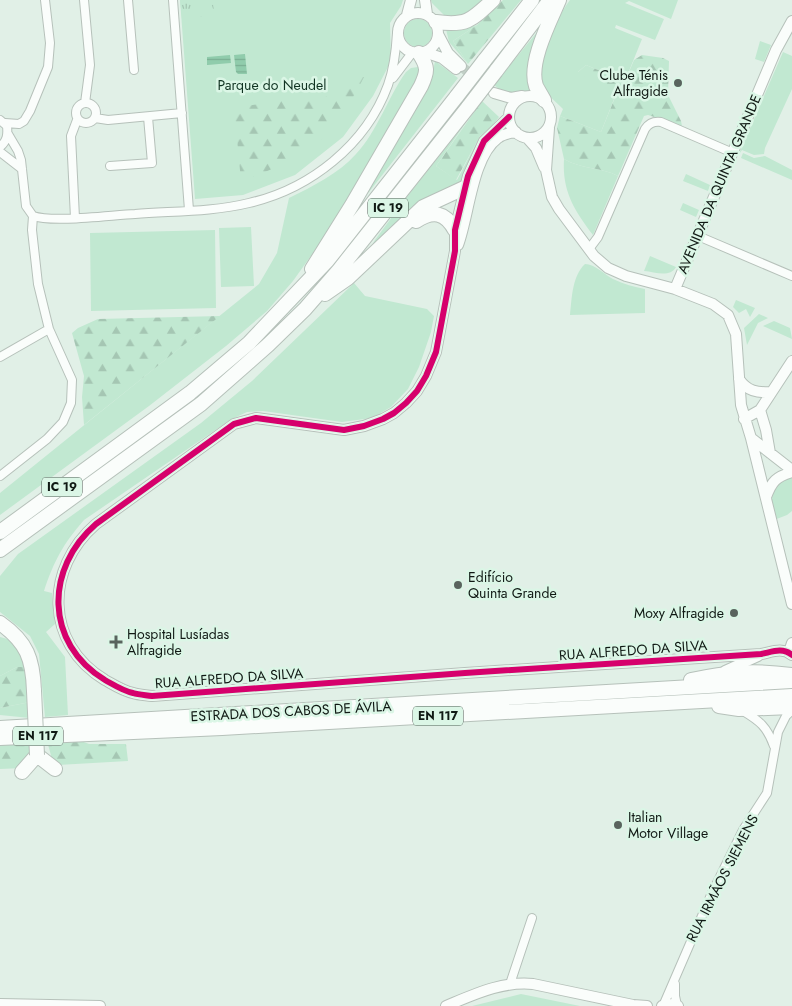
<svg xmlns="http://www.w3.org/2000/svg" width="792" height="1006" viewBox="0 0 792 1006" font-family="Jost,sans-serif">
  <style>
    .green { fill: #c1e8d1 }
    .forest { fill: url(#forest-firs) }
    .park { fill: url(#park-tufts) }
    .water { fill: url(#water-rules) }
    .lines { fill: none; stroke-linecap: round; stroke-linejoin: round }
    .secondary-tunnel { stroke: #c2d0c7; stroke-width: 10; stroke-dasharray: 10 5; stroke-linecap: butt }
    .street-casing { stroke: #b6c1ba; stroke-width: 10 }
    .secondary-casing { stroke: #b6c1ba; stroke-width: 12 }
    .highway-casing { stroke: #b6c1ba; stroke-width: 16 }
    .street { stroke: #fafdfb; stroke-width: 8 }
    .secondary { stroke: #fafdfb; stroke-width: 10 }
    .highway { stroke: #fafdfb; stroke-width: 14 }
    .highway-bridge-casing { stroke: #b6c1ba; stroke-width: 16; stroke-linecap: butt }
    .highway-bridge { stroke: #fafdfb; stroke-width: 14 }
    .cycleway-casing { stroke: #dbf6e6; stroke-width: 9 }
    .cycleway { stroke: #d6006c; stroke-width: 6 }
    .poi-dot { fill: #59645e; stroke: #dbf6e6; stroke-width: 2 }
    .labels { text-anchor: middle; dominant-baseline: central; stroke-width: 5; stroke-linejoin: round; paint-order: stroke }
    .shield { fill: #dbf6e6; stroke: #4d5b53; stroke-width: 1 }
    .shield-label { font-size: 12px; font-weight: bold; fill: #101914 }
    .poi-label { font-size: 14px; fill: #101914; stroke: #dbf6e6; text-anchor: start }
    .park-label { font-size: 14px; fill: #103322; stroke: #dbf6e6 }
    .street-label { font-size: 14px; fill: #101914; stroke: #dbf6e6 }
  </style>
  <defs>
    <pattern id="forest-firs" width="22" height="20" patternUnits="userSpaceOnUse" patternTransform="scale(1.25)"><rect width="22" height="20" fill="#c1e8d1"/><path d="M5 1l3.5 6h-7zM16 11l3.5 6h-7z" fill="#a5c6b3"/></pattern>
    <pattern id="park-tufts" width="24" height="20" patternUnits="userSpaceOnUse" patternTransform="scale(1.25)"><rect width="24" height="20" fill="#c1e8d1"/><path d="M3 7l-1-3M5 7V3M7 7l1-3M15 17l-1-3M17 17v-4M19 17l1-3" fill="none" stroke="#a5c6b3"/></pattern>
    <pattern id="water-rules" width="6" height="5" patternUnits="userSpaceOnUse" patternTransform="scale(1.25)"><rect width="6" height="5" fill="#90ccac"/><path d="M0 2.5h6" fill="none" stroke="#7baf93"/></pattern>
  </defs>
  <rect width="100%" height="100%" fill="#e1f0e7"/>
  <path class="green" d="M180,0h223l-2,6 -11,17 1,38 -18,35 -30,41 -48,38 -52,20 -48,4z
    M431,0h52v5l-18,11 -18,2 -15,-15z
    M570,0h108l-7,19 -42,-18 -4,2 39,16 -9,21 -39,-15 -1,3 27,11 -17,42 -39,-16 -8,7 40,17 -17,43 -41,-16 3,-7c-7,-7 -17,-15 -21,-24 -9,-21 15,-68 28,-85z
    M404 33a14 14 0 1 1 28 0a14 14 0 1 1-28 0Z
    M477,25l-24,16 15,23 -19,-22 -3,-13h18z
    M542,26l-10,65 -26,3 -12,-9z
    M760,41l11,4 -7,17 -9,-3z
    M783,52l9,4v33l-27,59 -1,6 -10,1 -12,-5 -4,6z
    M435,61l23,17 -89,114 -5,3 68,-118z
    M418,67l1,7 -66,123 -60,84 -26,30 -41,35 -77,60 -149,109v-22l259,-209 18,-31 12,-55c24,-12 49,-24 67,-44 21,-22 32,-57 50,-82l5,-4z
    M467,121l-31,45 21,14 23,-44 -19,50 -92,65 6,-11 31,-42z
    M743,153l11,5 11,-2 27,14v10l-51,-22z
    M564,159c16,10 37,8 54,17l-25,59c-19,-25 -31,-44 -29,-76z
    M686,174l24,11 -2,6 -25,-10z
    M683,203l16,7 -3,7 -16,-7z
    M251,227l3,59 -33,1 -2,-59z
    M215,230l1,78 -125,3 -1,-78z
    M650,256l26,11c-6,11 -21,5 -32,4z
    M585,264c10,0 20,11 28,15 11,5 21,8 32,10v24l-75,2c2,-17 2,-39 15,-51z
    M354,283l11,13 62,13 7,7 -3,16 -12,35 -11,22 -17,18 -19,11 -30,4 -79,-11 -16,1 -17,8 -146,100c-21,24 -30,41 -40,71l8,2 3,31 -9,8 19,25 3,58 -23,2 -6,-63 -9,-18 -30,-24v-36l18,-22 183,-131 51,-42z
    M736,300l19,8 -5,9 -4,-8 -7,4 -6,-6z
    M759,314l9,4 -10,5 -11,22 -3,-17z
    M774,321l16,7 2,11 -29,-13z
    M792,477v34l-5,4 -13,5c-3,-18 -5,-29 10,-41z
    M0,637l15,4 12,26h-10l-17,9z
    M30,702v16l-30,-3v-7z
    M521,994l59,12h-108z"/>
  <path class="forest" d="M503,0h18l-53,64 -15,-23 24,-16z
    M642,55l21,3 6,3 -1,34 13,26 1,5 -34,-11 -4,1 -26,60c-17,-9 -38,-7 -54,-17l-7,-31 3,-12 41,16 17,-42 -41,-17 9,-8 39,16 9,-21z
    M358,77h6c-11,21 -23,44 -41,61 -20,19 -56,34 -82,43l-6,-64 11,-11 57,-9 16,4z
    M482,101l17,16 -7,9 -12,10 -24,44 -20,-14z
    M220,316l-136,109 -2,-28 2,-21 -12,-43 6,-5 20,-9z
    M17,667h10l3,35 -30,6v-32z
    M76,739l13,5h37l2,17 -70,4 -6,-6 -5,-18z
    M31,740v13l-7,15 -24,1v-27z"/>
  <path class="park" d="M180,0h33l1,15 -32,3z"/>
  <path class="water" d="M245,54l2,20h-9l-2,-2 -2,-17z
    M230,55l1,8 -24,2v-8z"/>
  <g class="lines">
    <path class="secondary-tunnel" d="M461,66l28,24"/>
    <g class="street-casing">
      <path id="street" d="M84,0l6,65 -5,38
        M128,0l6,70
        M173,0l16,210
        M393,78l19,-25
        M76 113a10 10 0 1 1 20 0a10 10 0 1 1-20 0Z
        M95,118l13,2 74,-7
        M0,120l7,6c1,9 0,15 -7,21
        M5,123l14,1 5,-3 6,-10 18,-44 2,-24 -5,-43
        M0,152l22,17
        M110,166l42,-3 -4,-46
        M33,216c20,7 79,-1 102,-2 38,-3 77,-2 114,-11 61,-14 117,-58 139,-118 6,-17 8,-34 9,-52
        M75,218l-4,-82 6,-16
        M698,236l94,40
        M589,249l9,-12 47,-108c4,-6 9,-8 16,-7l72,31
        M0,357l49,-28
        M0,476l47,-37 16,-17 8,-19 1,-23 -23,-51 -11,-45 -6,-54 1,-14 -7,-10 -5,-46 -3,-9 -10,-17
        M743,711c17,10 24,16 31,35
        M510,984l22,-66
        M675,984v12l2,9
        M663,1006l48,-111 32,-65 24,-37 11,-61 8,-16 6,-6"/>
    </g>
    <g class="secondary-casing">
      <path id="secondary" d="M425,0l2,14
        M398 33a20 20 0 1 1 40 0a20 20 0 1 1-40 0Z
        M407,15l4,-15
        M438,34l10,19 13,13
        M424,52l18,6 14,11
        M494,93l17,5 11,-2
        M509 117a21 21 0 1 1 42 0a21 21 0 1 1-42 0Z
        M509,117l-25,24 -16,35 -13,54v21l-19,101 -10,24 -9,15 -11,12 -12,10 -11,6 -19,7 -20,4 -88,-12 -22,6 -138,100c-51,44 -52,119 9,156 9,5 18,11 28,13 6,2 13,2 19,3l313,-23 296,-19c11,-2 21,-7 31,1
        M549,128l-3,42 6,27 7,12 35,47 14,12 18,8 49,13 38,15 15,11 8,19 5,71 10,33 41,32
        M527,138l9,10 8,19
        M458,245c11,-29 14,-88 40,-107 5,-4 12,-5 18,-6
        M675,289l101,-239 16,-29
        M739,379c8,12 18,14 32,13
        M760,410l6,20 4,23
        M744,419l16,-9 32,-49
        M751,438l41,166
        M766,497c6,-16 10,-20 26,-25
        M789,652l3,-9
        M725,671l33,-15
        M0,1004l100,2
        M446,1006c29,-12 56,-25 87,-22l100,21 14,1
        M662,1006l11,-2 5,2"/>
    </g>
    <g class="highway-casing">
      <path id="highway" d="M436,22c30,4 35,-1 57,-22
        M484,61l48,-61
        M496,71l54,-71
        M544,100c-3,-5 -6,-10 -8,-14 -8,-23 14,-65 23,-86
        M416,221c17,-11 29,-9 39,9
        M312,269l40,-64 69,-119c7,-15 7,-19 -2,-33
        M325,294l23,-16 75,-71 41,-19
        M0,532l190,-139 59,-50 78,-82 130,-165
        M0,550l201,-146 67,-59 37,-36 34,-39 130,-164
        M0,623c27,19 33,36 34,68
        M691,680c37,-8 63,-10 100,-5
        M719,706l20,3 53,-2
        M0,728l792,-47
        M0,738l222,-10 570,-32
        M22,772l15,-17 18,14"/>
    </g>
    <use href="#street" class="street"/>
    <use href="#secondary" class="secondary"/>
    <use href="#highway" class="highway"/>
    <g class="highway-bridge-casing">
      <path id="highway-bridge" d="M457,96l27,-35
        M469,106l27,-35
        M34,691l3,64"/>
    </g>
    <use href="#highway-bridge" class="highway-bridge"/>
    <g class="cycleway-casing">
      <path id="cycleway" d="M509,117l-25,24 -16,35 -13,54v21l-19,101 -10,24 -9,15 -11,12 -12,10 -11,6 -19,7 -20,4 -88,-12 -22,6 -138,100c-51,44 -52,119 9,156 9,5 18,11 28,13 6,2 13,2 19,3l313,-23 296,-19c11,-2 21,-7 31,1"/>
    </g>
    <use href="#cycleway" class="cycleway"/>
  </g>
  <g class="poi-dot">
    <circle cx="678" cy="83" r="5"/>
    <circle cx="458" cy="585" r="5"/>
    <circle cx="734" cy="613" r="5"/>
    <path d="M113.5 634.5h5v5h5v5h-5v5h-5v-5h-5v-5h5z"/>
    <circle cx="618" cy="825" r="5"/>
  </g>
  <g class="labels">
    <g class="shield">
      <rect x="368" y="198.5" width="40" height="19" rx="4"/>
      <rect x="42" y="477.5" width="40" height="19" rx="4"/>
      <rect x="413" y="706.5" width="50" height="19" rx="4"/>
      <rect x="13" y="726.5" width="50" height="19" rx="4"/>
    </g>
    <g class="shield-label">
      <text x="388" y="208">IC 19</text>
      <text x="62" y="487">IC 19</text>
      <text x="438" y="716">EN 117</text>
      <text x="38" y="736">EN 117</text>
    </g>
    <g class="poi-label">
      <text x="668" y="75" text-anchor="end">Clube Ténis<tspan x="668" dy="16">Alfragide</tspan></text>
      <text x="468" y="577">Edifício<tspan x="468" dy="16">Quinta Grande</tspan></text>
      <text x="724" y="613" text-anchor="end">Moxy Alfragide</text>
      <text x="127" y="634">Hospital Lusíadas<tspan x="127" dy="16">Alfragide</tspan></text>
      <text x="628" y="817">Italian<tspan x="628" dy="16">Motor Village</tspan></text>
    </g>
    <g class="park-label">
      <text x="272" y="85">Parque do Neudel</text>
    </g>
    <g class="street-label">
      <text transform="translate(719 184) rotate(-67)">AVENIDA DA QUINTA GRANDE</text>
      <text transform="translate(633 650) rotate(-4)">RUA ALFREDO DA SILVA</text>
      <text transform="translate(229 678) rotate(-4)">RUA ALFREDO DA SILVA</text>
      <text transform="translate(291 711) rotate(-3)">ESTRADA DOS CABOS DE ÁVILA</text>
      <text transform="translate(722 878) rotate(-63)">RUA IRMÃOS SIEMENS</text>
    </g>
  </g>
</svg>
